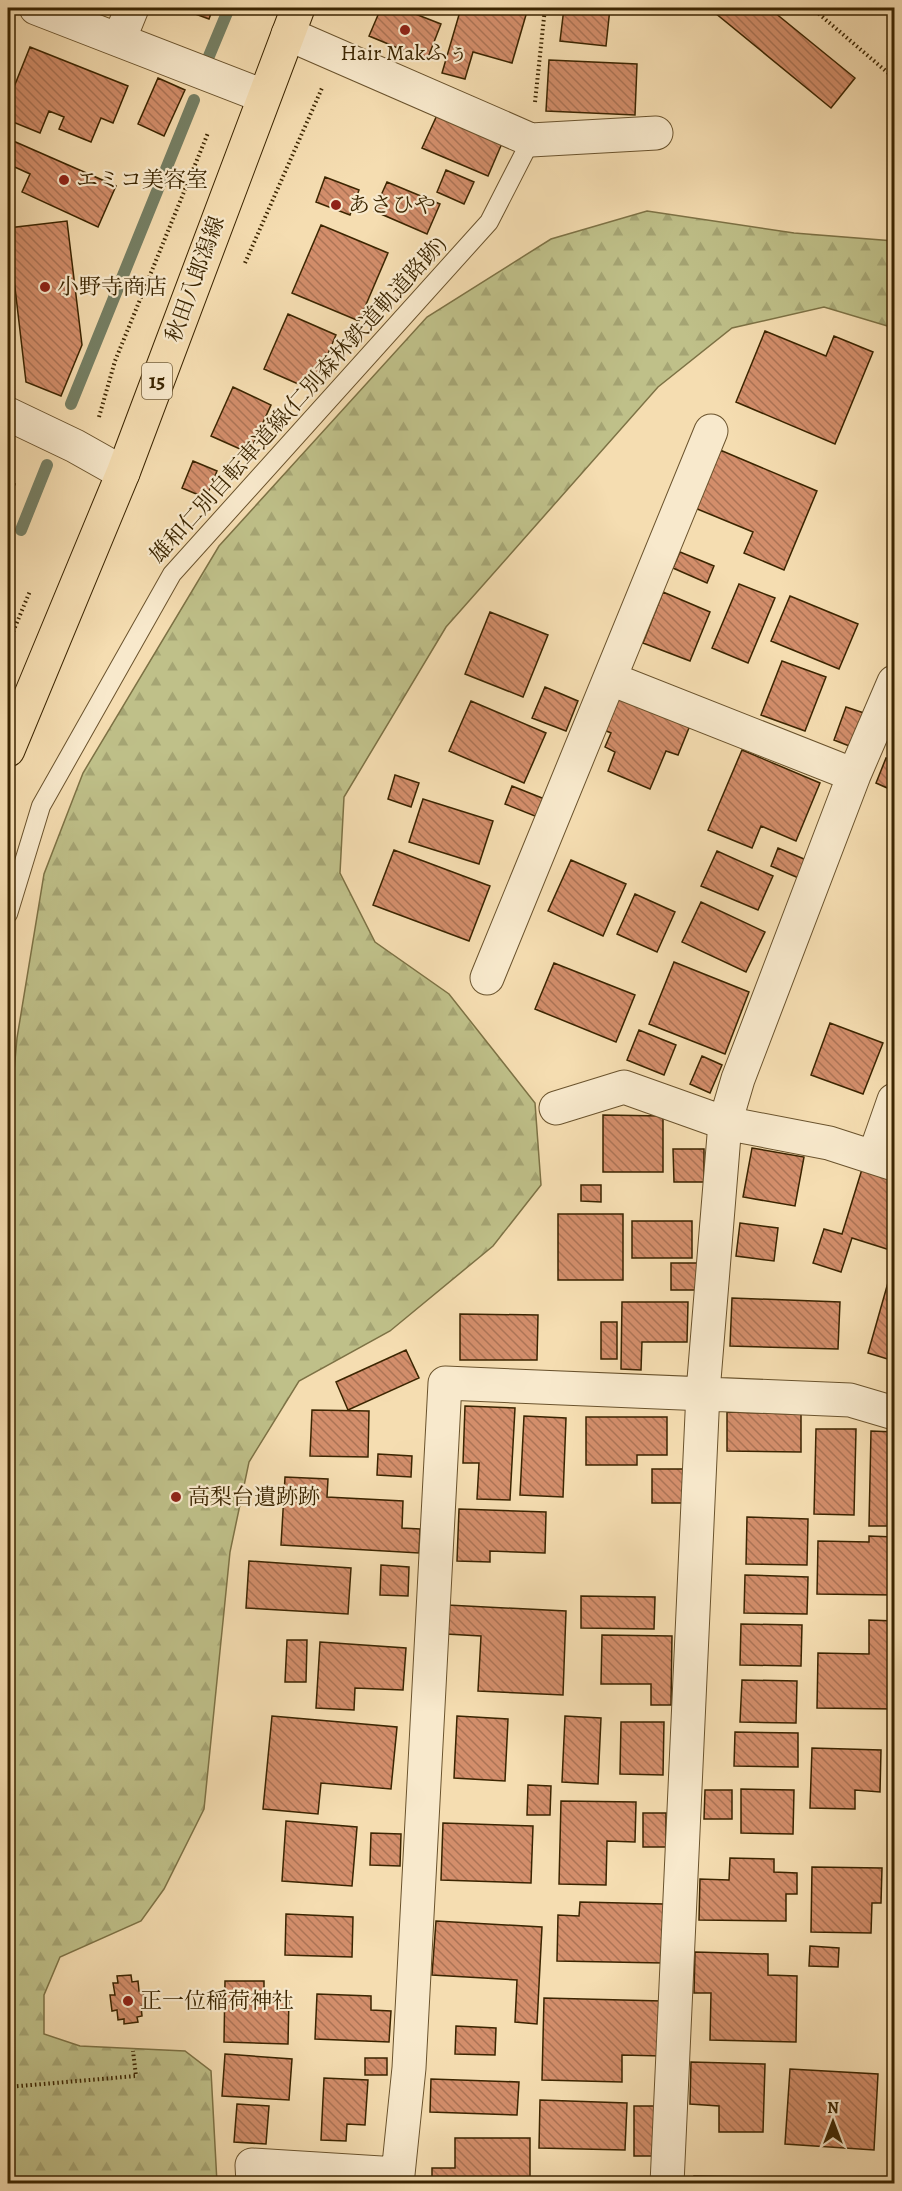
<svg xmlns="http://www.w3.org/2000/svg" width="902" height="2191" viewBox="0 0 902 2191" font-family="Alegreya,'Noto Serif JP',serif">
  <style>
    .forest { fill: url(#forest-firs); stroke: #7d7245; stroke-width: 1.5 }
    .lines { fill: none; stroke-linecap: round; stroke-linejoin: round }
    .stream { stroke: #768065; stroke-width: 12 }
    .building { fill: url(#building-back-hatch); stroke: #3b2501; stroke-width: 1.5 }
    .lane-casing { stroke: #6a532d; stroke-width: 20 }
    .street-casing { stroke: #6a532d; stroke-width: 35 }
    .primary-casing { stroke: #3b2501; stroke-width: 35 }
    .path { stroke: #3b2501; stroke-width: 4; stroke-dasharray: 1.5 3; stroke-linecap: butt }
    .lane { stroke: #f8e9cc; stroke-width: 18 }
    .street { stroke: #f8e9cc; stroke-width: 33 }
    .primary { stroke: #f5ddb1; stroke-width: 33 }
    .poi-dot { fill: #8f2418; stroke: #f8e9cc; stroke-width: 2 }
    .labels { text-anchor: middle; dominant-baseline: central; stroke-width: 4.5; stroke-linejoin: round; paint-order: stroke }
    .shield { fill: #f8e9cc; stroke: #74603e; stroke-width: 1.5 }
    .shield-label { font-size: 21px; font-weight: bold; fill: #3b2501 }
    .poi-label { font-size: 22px; fill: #3b2501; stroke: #f8e9cc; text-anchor: start }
    .street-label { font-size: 22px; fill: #3b2501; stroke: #f8e9cc }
  </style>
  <defs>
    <pattern id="forest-firs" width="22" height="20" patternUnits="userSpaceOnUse" patternTransform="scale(1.5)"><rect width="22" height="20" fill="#bfc089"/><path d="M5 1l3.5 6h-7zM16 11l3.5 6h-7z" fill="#a5a574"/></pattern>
    <pattern id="building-back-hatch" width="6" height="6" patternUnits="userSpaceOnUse" patternTransform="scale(1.5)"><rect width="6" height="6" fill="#d38e6b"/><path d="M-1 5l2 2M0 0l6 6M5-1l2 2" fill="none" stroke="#ac7456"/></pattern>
  </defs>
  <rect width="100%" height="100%" fill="#f5ddb1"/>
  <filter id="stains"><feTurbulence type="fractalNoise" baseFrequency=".00333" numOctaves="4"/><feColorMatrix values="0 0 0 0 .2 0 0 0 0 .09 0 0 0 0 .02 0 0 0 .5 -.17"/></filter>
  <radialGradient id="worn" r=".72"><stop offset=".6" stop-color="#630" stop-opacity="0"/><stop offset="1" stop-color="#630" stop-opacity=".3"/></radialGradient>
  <path class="forest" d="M647,211l147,22 100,8v87l-70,-21 -92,21 -74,59 -212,240 -102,170 -4,76 35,69 74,52 86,109 6,82 -48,61 -103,85 -91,50 -50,81 -19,90 -26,257 -40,80 -23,32 -81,36 -16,38v39l36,12 105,5 26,20 6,112h-209v-1046l9,-99 27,-164 39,-101 136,-227 208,-229 124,-78z"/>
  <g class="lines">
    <path class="stream" d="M209,56l20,-48
      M71,404l123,-304
      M21,530l26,-65"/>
  </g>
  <path class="building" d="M179,8h34l-4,11z
    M381,8h19l41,16 -14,36 -58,-24z
    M461,8h67l-16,55 -39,-11 -8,27 -23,-6z
    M564,8h46l-4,38 -46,-5z
    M709,8h60l86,70 -24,30z
    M30,47l98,39 -15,37 -12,-5 -10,24 -32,-13 5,-12 -15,-6 -9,22 -32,-13v-18z
    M549,60l88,4 -2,51 -89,-4z
    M158,78l27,12 -21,46 -26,-12z
    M438,113l65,28 -15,35 -66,-28z
    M11,140l105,46 -18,41 -76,-35 8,-18 -22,-10v-17z
    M446,170l28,12 -10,22 -27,-12z
    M325,177l34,13 -9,25 -34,-13z
    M387,182l53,22 -13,30 -53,-23z
    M67,221l15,124 -21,51 -35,-14 -18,-154z
    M321,225l67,28 -29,68 -67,-28z
    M288,314l48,21 -24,55 -48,-21z
    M765,331l61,25 8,-20 39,16 -38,92 -99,-42z
    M233,387l38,18 -22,48 -38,-17z
    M720,450l97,41 -33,79 -40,-17 9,-21 -58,-24z
    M193,461l24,10 -11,27 -24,-10z
    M8,481l7,3 -7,23z
    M680,552l34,14 -7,17 -34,-15z
    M739,584l36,14 -27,65 -36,-15z
    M663,592l47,20 -20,49 -47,-18z
    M790,596l68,28 -19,45 -68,-28z
    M490,612l58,23 -25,62 -58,-23z
    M782,661l44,16 -21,54 -44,-16z
    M545,687l33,14 -12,30 -34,-13z
    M617,693l74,30 -13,32 -12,-4 -16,38 -42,-18 7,-19 -10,-5 6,-14 -9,-4z
    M471,701l75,32 -22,50 -75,-32z
    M846,707l24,8 -13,34 -23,-9z
    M742,750l78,33 -24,58 -35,-15 -9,22 -44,-18z
    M886,758l8,4v29l-18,-8z
    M395,775l24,8 -8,24 -23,-8z
    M512,786l35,14 -7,18 -35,-14z
    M423,799l70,22 -14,43 -70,-22z
    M778,848l33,14 -8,18 -32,-14z
    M394,850l96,36 -21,55 -96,-36z
    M717,851l56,25 -15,34 -57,-24z
    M571,860l55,24 -23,52 -55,-25z
    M635,894l40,18 -18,40 -40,-18z
    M701,902l64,30 -19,40 -64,-30z
    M674,962l75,30 -24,62 -76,-30z
    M554,963l81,32 -19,47 -81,-33z
    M830,1023l53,20 -20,51 -52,-19z
    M639,1030l37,15 -12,30 -37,-15z
    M702,1056l20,9 -12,28 -20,-9z
    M603,1115l60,1v56h-60z
    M752,1148l52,9 -9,49 -52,-9z
    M673,1149h31v33h-30z
    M863,1166l31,10v59l-4,15 -38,-12 -11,34 -28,-9 11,-34 18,5z
    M581,1185h20v17l-20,-1z
    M558,1214h65v66h-65z
    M632,1221h60v37h-60z
    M740,1223l38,5 -4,33 -38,-5z
    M671,1263h28v27h-28z
    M889,1279l5,2v80l-26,-8z
    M732,1298l108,4 -2,47 -108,-3z
    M622,1302h66l-1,40h-45l-1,28 -20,-1z
    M460,1314l78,1 -1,45h-77z
    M601,1322h16v37h-16z
    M406,1350l13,28 -71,32 -12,-28z
    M465,1406l50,2 -5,92 -33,-1 2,-36h-16z
    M312,1410l57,1 -1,46 -58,-1z
    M727,1412l74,2v38l-74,-1z
    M524,1416l42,2 -3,79 -43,-2z
    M586,1417h81v38h-30v10h-51z
    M816,1429h40l-2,86 -40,-1z
    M871,1431l23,1v94h-25z
    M378,1454l34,2 -1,21 -34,-2z
    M652,1469h33v34h-33z
    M285,1477l43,2 -1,18 76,4 -1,27 18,1 -1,24 -138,-8z
    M459,1509l87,3 -1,41 -55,-2v11l-33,-1z
    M747,1517l61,2 -1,46 -61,-1z
    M869,1536l25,1v58l-77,-1 1,-53 51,1z
    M249,1561l102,7 -3,46 -102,-6z
    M381,1565l28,2 -1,29 -28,-1z
    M745,1575l63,2 -1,37 -63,-1z
    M581,1596l74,1 -1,32 -73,-1z
    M447,1605l119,6 -3,84 -85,-4 3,-55 -35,-2z
    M869,1620l25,1v88l-77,-1 1,-55 51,1z
    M741,1624l61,1 -1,41 -61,-1z
    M602,1635l70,1 -1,69h-20v-21h-50z
    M287,1640h20l-1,42h-21z
    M320,1642l86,6 -3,42 -48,-2 -1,22 -38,-2z
    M742,1680l55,1 -1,42 -56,-1z
    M272,1716l125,11 -6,62 -70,-6 -3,31 -55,-5z
    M457,1716l51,3 -3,62 -51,-3z
    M565,1716l36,2 -3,66 -36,-2z
    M621,1722h43l-1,53 -43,-1z
    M735,1732l63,1v34l-64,-1z
    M812,1748l69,2 -1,42 -25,-2v19l-45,-1z
    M528,1785l23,1 -1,29h-23z
    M741,1789l53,1 -1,44 -52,-1z
    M705,1790h27v29h-28z
    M561,1801l75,1 -1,40 -28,-1 -1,44 -47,-1z
    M643,1813h23v34h-23z
    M286,1821l71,6 -5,59 -70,-5z
    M443,1823l90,3 -2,57 -90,-3z
    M371,1833l30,1 -1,32 -30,-1z
    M730,1858l44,1v13l23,1v21h-11v27l-87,-1 1,-41 29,1z
    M812,1867l70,1 -1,35h-9l-1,30 -60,-1z
    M580,1902l84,2 -1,59 -106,-2 1,-46 21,1z
    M286,1914l67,3 -1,40 -67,-2z
    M436,1921l106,6 -5,97 -22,-2 2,-42 -85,-5z
    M810,1946l29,2 -1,19 -29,-1z
    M695,1952l73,2v21l29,1 -1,66 -86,-2 1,-47h-17z
    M131,1975l1,7 6,-1 1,10h4l2,15h-4l1,10 -5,1 1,5 -14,2v-5l-6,1 -1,-10 -5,1 -2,-16h5l-2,-12h5l-1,-7z
    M225,1981h39v16l25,1 -1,46 -64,-2z
    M317,1994l54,2v14l20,1 -2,31 -74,-3z
    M544,1998l118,3 -1,55 -39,-1v27l-80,-2z
    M456,2026l40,2 -1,27 -40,-1z
    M225,2054l67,5 -3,41 -67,-4z
    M365,2058h22v17h-22z
    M691,2062l74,2 -2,68h-44v-26l-29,-2z
    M790,2069l88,5 -4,76 -89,-6z
    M324,2078l44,2 -3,45 -18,-1 -1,17 -25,-1z
    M431,2079l88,3 -2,33 -87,-3z
    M540,2100l87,3 -2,47 -86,-2z
    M237,2104l32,2 -3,38 -32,-2z
    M634,2106h23v50h-23z
    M455,2138h75v46h-98v-16h23z
    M694,2176l76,1 -1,7h-75z"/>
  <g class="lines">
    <g class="lane-casing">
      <path id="lane" d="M8,914l33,-108 131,-232 317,-352 42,-82"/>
    </g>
    <g class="street-casing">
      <path id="street" d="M36,8l227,88
        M288,34l243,106 125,-7
        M119,40l13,-32
        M8,414l67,32 48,27
        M611,679l243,96
        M487,978l224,-547
        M556,1108l68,-21 101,36 104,20 65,21
        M874,1157l20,-57
        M253,2184l-1,-19 145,9
        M397,2184l12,-116 36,-685 405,17 44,13
        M667,2184l36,-792 22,-269 13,-44 116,-304 40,-93"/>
    </g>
    <g class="primary-casing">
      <path id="primary" d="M8,750l115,-277 175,-465"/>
    </g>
    <path class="path" d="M812,8l82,70
      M535,102l10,-94
      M245,263l77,-175
      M99,417l16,-56 93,-228
      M8,644l22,-53
      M8,2087l128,-11 -3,-25"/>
    <use href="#lane" class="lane"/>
    <use href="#street" class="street"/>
    <use href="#primary" class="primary"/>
  </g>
  <g class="poi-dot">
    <circle cx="405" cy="30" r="6"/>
    <circle cx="64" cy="180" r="6"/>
    <circle cx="336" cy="205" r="6"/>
    <circle cx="45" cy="287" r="6"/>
    <circle cx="176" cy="1497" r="6"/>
    <circle cx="128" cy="2001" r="6"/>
  </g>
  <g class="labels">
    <rect class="shield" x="142" y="363" width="30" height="36" rx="4.5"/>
    <g class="shield-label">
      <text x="157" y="381">15</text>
    </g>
    <g class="poi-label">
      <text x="405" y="53" text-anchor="middle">Hair Makふぅ</text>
      <text x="76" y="180">エミコ美容室</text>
      <text x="348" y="205">あさひや</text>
      <text x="57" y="287">小野寺商店</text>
      <text x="188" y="1497">高梨台遺跡跡</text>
      <text x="140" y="2001">正一位稲荷神社</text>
    </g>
    <g class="street-label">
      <text transform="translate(195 279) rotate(-70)">秋田八郎潟線</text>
      <text transform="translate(298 400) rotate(-48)">雄和仁別自転車道線(仁別森林鉄道軌道路跡)</text>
    </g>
  </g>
  <rect width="902" height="2191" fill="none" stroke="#f5ddb1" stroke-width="30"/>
  <rect x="9" y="9" width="884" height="2173" fill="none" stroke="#3b2501" stroke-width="3"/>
  <rect x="15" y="15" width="872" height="2161" fill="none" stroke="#3b2501" stroke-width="1.5"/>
  <g transform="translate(833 2122)" stroke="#f8e9cc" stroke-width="4.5" paint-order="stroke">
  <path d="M0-4.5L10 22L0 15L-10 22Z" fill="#3b2501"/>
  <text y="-9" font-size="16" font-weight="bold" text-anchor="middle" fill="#3b2501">N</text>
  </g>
  <rect width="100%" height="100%" filter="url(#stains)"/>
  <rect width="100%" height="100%" fill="url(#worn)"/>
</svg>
